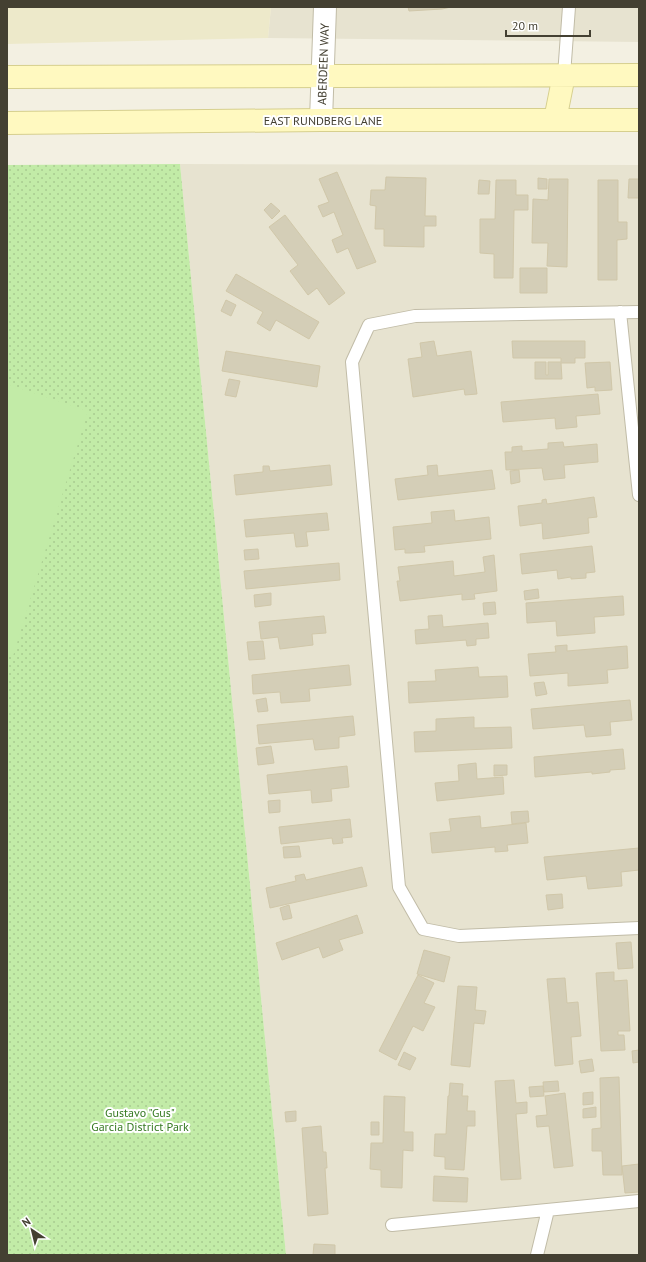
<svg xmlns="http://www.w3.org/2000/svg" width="646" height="1262" viewBox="0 0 646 1262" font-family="'PT Sans',sans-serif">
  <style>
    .residential { fill: #e7e3d0 }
    .education { fill: #ede9ca }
    .park { fill: url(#park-dots) }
    .pitch { fill: #c2eba7 }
    .building { fill: #d4ceb7; stroke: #d0c7a9 }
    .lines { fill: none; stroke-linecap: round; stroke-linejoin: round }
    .lane-casing { stroke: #c1bca7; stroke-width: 14 }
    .street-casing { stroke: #c1bca7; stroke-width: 24 }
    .secondary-casing { stroke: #d6cf8e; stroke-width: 24 }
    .lane { stroke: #fff; stroke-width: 12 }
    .street { stroke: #fff; stroke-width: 22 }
    .secondary { stroke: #fff9c0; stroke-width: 22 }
    .labels { text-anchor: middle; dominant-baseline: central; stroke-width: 4; stroke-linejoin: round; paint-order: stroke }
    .street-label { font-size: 12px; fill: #444032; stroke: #fff }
    .park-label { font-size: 12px; fill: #367a22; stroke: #fff }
  </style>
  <defs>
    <pattern id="park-dots" width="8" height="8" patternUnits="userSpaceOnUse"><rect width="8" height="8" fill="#c2eba7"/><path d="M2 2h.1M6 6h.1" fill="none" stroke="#a8cb90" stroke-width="1.8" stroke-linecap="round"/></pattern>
  </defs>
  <rect width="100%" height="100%" fill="#f3f0e2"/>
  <path class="residential" d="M271,7h368v35l-371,-4z
    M180,164l459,1v1090h-353z"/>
  <path class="education" d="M7,7h264l-3,31 -261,6z"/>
  <path class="park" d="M180,164l106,1091h-279v-1090z"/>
  <path class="pitch" d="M7,384l81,27 -75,245 -6,-3z"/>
  <path class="building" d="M408,7h43l-9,2 -33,2z
    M337,172l39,90 -19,7 -9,-21 -11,5 -5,-13 11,-5 -9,-23 -11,5 -5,-11 11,-4 -10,-23z
    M386,177l40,1 -1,38h11v10h-12v21l-40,-1v-17h-9l1,-23 -6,-1 1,-15h14z
    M538,178l9,1v10h-9z
    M549,179h19l-1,88 -20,-1 1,-23h-16l1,-44 15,1z
    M629,179h10v19h-11z
    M479,180l11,1 -1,13h-11z
    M496,180h20v15h12v15h-14l-1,68h-19v-24l-14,-1v-34h15z
    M598,180h20v42h9v17l-10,1v40h-19z
    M271,203l9,8 -8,8 -8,-9z
    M285,215l60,78 -16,12 -12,-17 -9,7 -18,-24 8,-6 -29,-38z
    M520,268h27v25h-27z
    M236,274l83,48 -10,17 -33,-19 -6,11 -13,-8 6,-11 -37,-21z
    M226,300l10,5 -5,11 -10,-5z
    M434,341l3,15 34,-5 6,43 -12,1 -1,-6 -51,8 -5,-38 14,-2 -2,-14z
    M512,341h73v17h-10v5h-14l1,16h-27v-17h11v13h2v-13h13v-4h-48z
    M226,351l94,15 -3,21 -95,-16z
    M610,362l2,28 -17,1v-4l-8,1 -2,-25z
    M229,379l11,2 -4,16 -11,-2z
    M598,394l2,20 -24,2 1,11 -21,2 -1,-11 -52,4 -2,-20z
    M563,442l1,5 33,-3 1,18 -34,3 1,13 -21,2 -2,-12 -36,2 -1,-18h7v-5l10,-1v5l26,-2v-6z
    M330,465l2,20 -96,10 -2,-20 29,-3v-6h6l1,5z
    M437,465l1,11 54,-6 3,19 -97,11 -3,-21 33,-4 -1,-9z
    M519,470l1,12 -9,2 -1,-13z
    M594,497l3,20 -9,1 1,15 -46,6 -1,-16 -22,3 -2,-20 24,-3v-3l4,-1 1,5z
    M454,510l1,11 34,-4 2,22 -67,7 1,6 -15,1h-5v-4l-10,1 -2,-23 39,-4 -1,-11z
    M327,513l2,17 -23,2 2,14 -12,1 -2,-14 -48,4 -2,-17z
    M592,546l3,26 -9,1v5l-15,1v-2l-13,2 -1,-9 -35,4 -2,-20z
    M258,549l1,10 -14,1 -1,-10z
    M494,555l3,36 -23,3 1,5 -13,1v-6l-62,7 -3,-20h3l-2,-14 55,-6 1,15 31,-4 -2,-15z
    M339,563l1,17 -94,9 -2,-18z
    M538,589l1,9 -14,2 -1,-9z
    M271,593v12l-16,2 -1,-12z
    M623,596l1,19 -30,2 1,16 -38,3 -1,-15 -29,2 -1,-20z
    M495,602l1,12 -12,1 -1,-12z
    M442,615l1,12 45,-4 1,15 -13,1v6l-9,1 -1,-6 -50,4 -1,-14 14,-1 -1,-13z
    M324,616l2,17 -14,1 1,11 -33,4 -2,-12 -17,2 -2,-17z
    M263,641l2,18 -16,1 -2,-18z
    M567,645v6l60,-5 1,22 -21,2 1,13 -40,3v-13l-38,3 -2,-22 28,-2 -1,-6z
    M349,665l2,20 -42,4 1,12 -29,2 -1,-11 -27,2 -1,-19z
    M478,667l1,10 28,-1 1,21 -99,6 -1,-21 28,-1 -1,-11z
    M544,682l3,12 -11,2 -2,-13z
    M266,698l2,13 -10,1 -2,-12z
    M630,700l2,20 -22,2 1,13 -25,2 -2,-12 -51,4 -2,-20z
    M353,716l2,19 -16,2v11l-24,2 -2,-11 -54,5 -2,-19z
    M474,717v11l37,-1 1,21 -97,4 -1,-20 22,-1v-12z
    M271,746l3,17 -16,2 -2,-17z
    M623,749l2,20 -15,1v2l-18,2v-2l-57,5 -1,-20z
    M476,763l1,16 26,-2 1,17 -67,7 -2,-18 24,-2 -1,-16z
    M494,765h13v10l-13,1z
    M347,766l2,21 -18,2 1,12 -20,2 -1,-13 -42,4 -2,-19z
    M280,800v12l-11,1 -1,-12z
    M528,811l1,11 -17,2 -1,-12z
    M480,816l1,12 45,-5 2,20 -21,2 1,6 -13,1v-5l-63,6 -2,-20 21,-2 -2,-12z
    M350,819l2,18 -10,1 1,5 -10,1 -1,-6 -51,6 -2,-17z
    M299,846l2,11 -17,1 -1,-11z
    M639,848v22l-18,2 1,14 -34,3 -2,-13 -39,4 -3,-23z
    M362,867l5,19 -97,22 -4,-20 30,-7 -1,-5 9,-2 2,6z
    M562,894l1,14 -15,2 -2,-15z
    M289,905l3,13 -9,2 -3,-12z
    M357,915l6,18 -24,7 4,10 -20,8 -4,-11 -37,13 -6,-17z
    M631,942l2,26 -15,1 -2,-26z
    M424,950l26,7 -6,25 -27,-8z
    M614,972v9l13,-1 3,51h-12v4h6l1,15 -24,1 -5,-78z
    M418,975l16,8 -10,20 11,4 -12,24 -10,-5 -17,34 -17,-9z
    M565,978l2,25 11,-1 3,34 -10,1 2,27 -18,2 -8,-87z
    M458,986l19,1 -2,23 11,1 -2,13 -10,-1 -4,44 -19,-2z
    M639,1050v12l-6,1 -1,-12z
    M404,1052l12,6 -6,12 -12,-5z
    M592,1059l2,12 -13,2 -2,-12z
    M619,1077l3,98h-19l-1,-24h-10v-22l9,-1 -1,-50z
    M514,1080l2,23 11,-1v11l-11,1 5,65 -20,1 -6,-99z
    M558,1081l1,10 -15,1 -1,-10z
    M450,1083l13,1 -1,12h6l-1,15h8v15h-8l-3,44 -19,-1v-12l-11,-1 1,-22h11l2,-38h1z
    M543,1086l1,10 -14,1 -1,-10z
    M593,1092v12l-10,1v-12z
    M565,1093l8,73 -19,2 -5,-42 -12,1 -1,-11 11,-1 -2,-19z
    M384,1096l21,1 -1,35h9v19l-10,-1 -1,38 -21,-1v-17l-11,-1 1,-26h12z
    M596,1107v10l-13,1v-9z
    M296,1111v10l-10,1 -1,-10z
    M371,1122h8v13h-8z
    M321,1126l2,26h3l1,16h-2l3,46 -20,2 -6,-88z
    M639,1164v28l-14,1 -3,-27z
    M434,1176l34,2 -1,24 -34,-1z
    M314,1244l21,1v10h-22z"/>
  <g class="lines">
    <g class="lane-casing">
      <path id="lane" d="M564,75l5,-68
        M620,312l19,183
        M639,312l-224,4 -46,9 -17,37 47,525 24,42 36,7 180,-8
        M392,1225l247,-24
        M537,1255l11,-45"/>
    </g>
    <g class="street-casing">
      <path id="street" d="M321,120l4,-113"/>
    </g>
    <g class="secondary-casing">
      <path id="secondary" d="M7,77l632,-2
        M555,120l9,-45
        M7,123l314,-3h318"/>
    </g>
    <use href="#lane" class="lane"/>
    <use href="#street" class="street"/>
    <use href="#secondary" class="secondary"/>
  </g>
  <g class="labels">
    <g class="street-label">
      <text transform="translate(323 64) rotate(-88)">ABERDEEN WAY</text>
      <text x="323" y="120">EAST RUNDBERG LANE</text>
    </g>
    <g class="park-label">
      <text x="140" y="1112">Gustavo "Gus"<tspan x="140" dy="14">Garcia District Park</tspan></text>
    </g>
  </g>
  <rect width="646" height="1262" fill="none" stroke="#444032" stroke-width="16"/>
  <g transform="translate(32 1230) rotate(325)" stroke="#ffffff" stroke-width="3" paint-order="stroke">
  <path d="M0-3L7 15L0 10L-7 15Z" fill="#444032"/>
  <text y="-6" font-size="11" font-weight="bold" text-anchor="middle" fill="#444032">N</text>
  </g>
  <path d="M506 30v6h84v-6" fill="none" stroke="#444032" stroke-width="2"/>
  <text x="512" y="30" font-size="12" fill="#444032" stroke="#ffffff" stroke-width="3" paint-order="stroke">20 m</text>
</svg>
